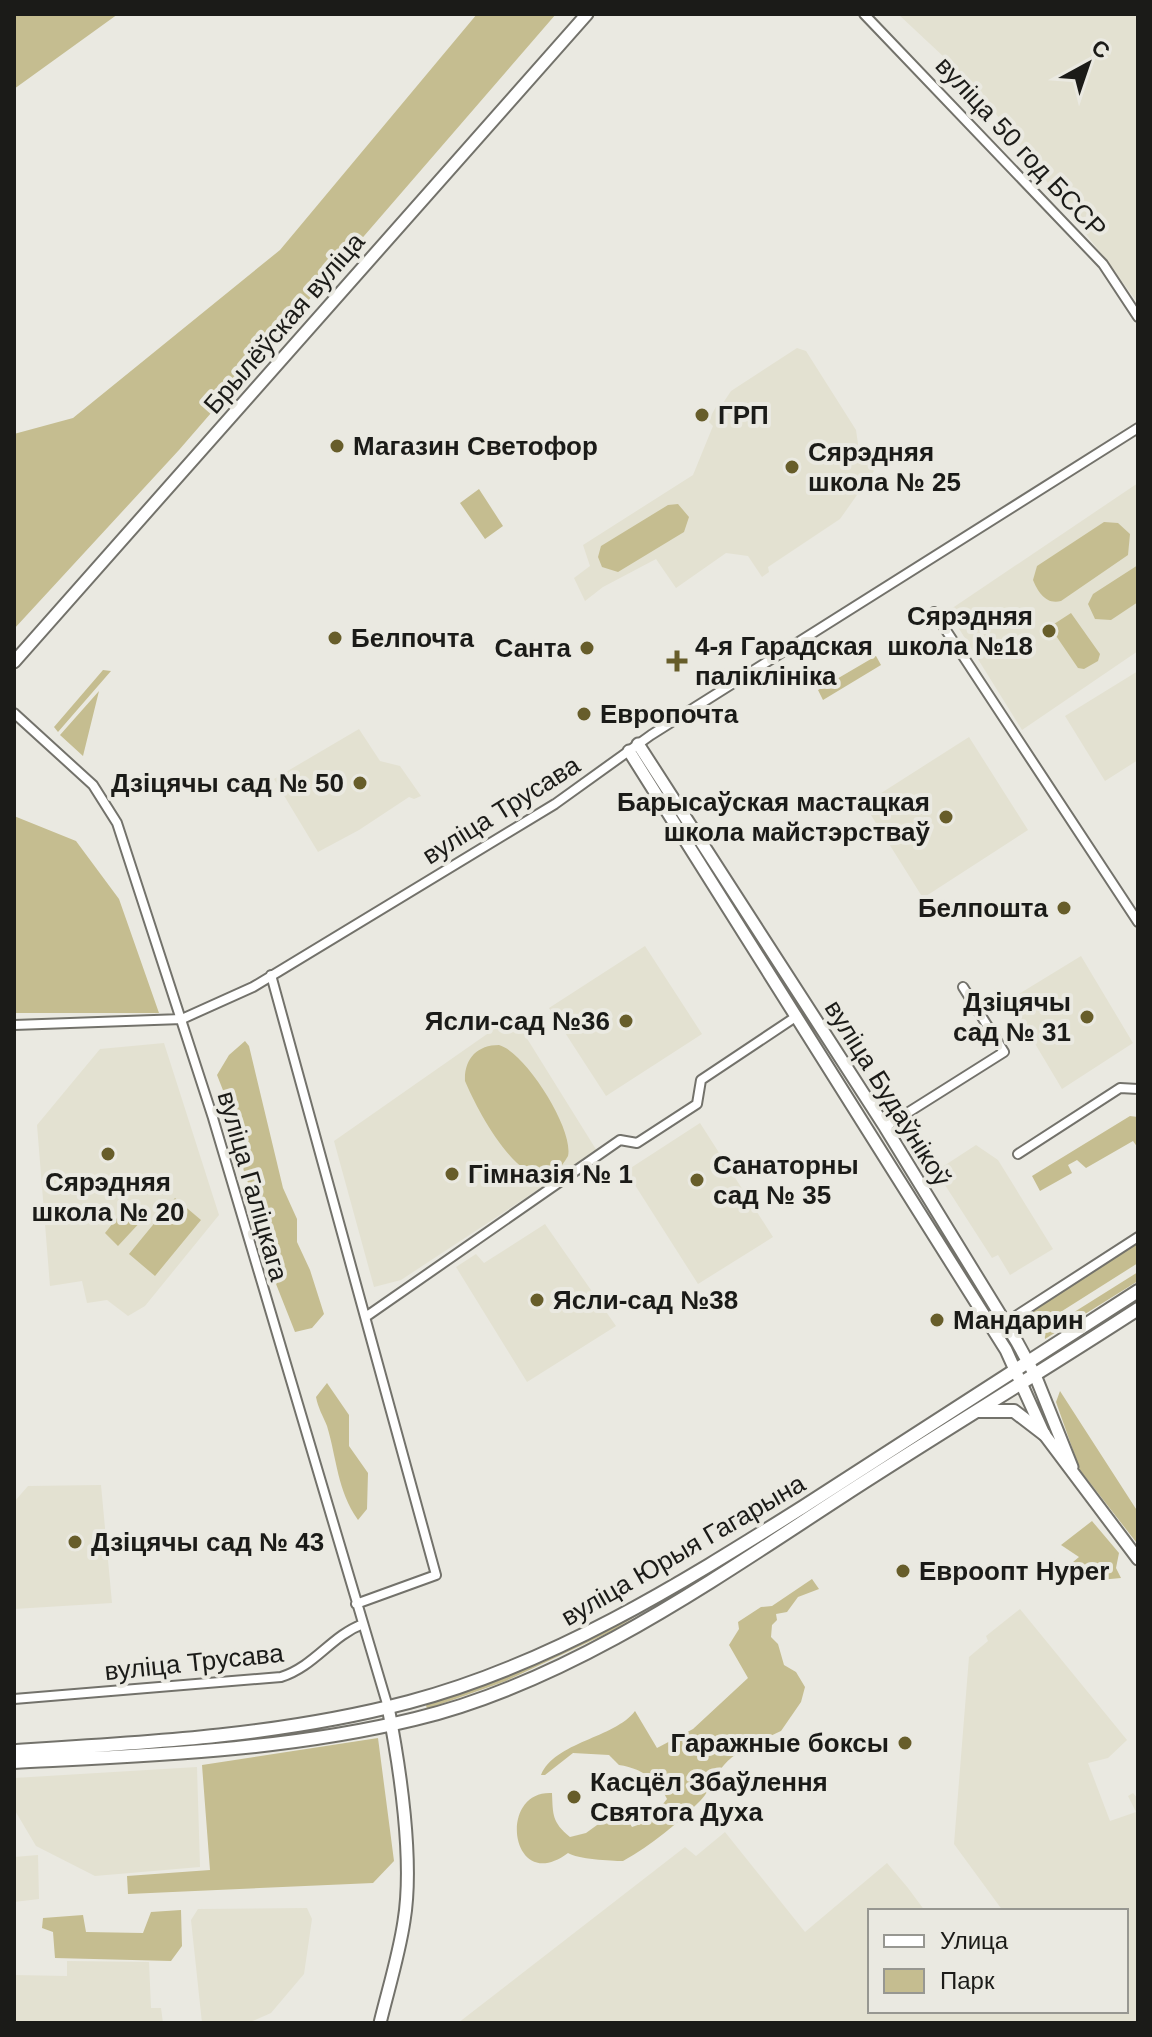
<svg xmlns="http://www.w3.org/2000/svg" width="1152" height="2037" viewBox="0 0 1152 2037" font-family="Arial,sans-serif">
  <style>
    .built { fill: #e3e1d1 }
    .green { fill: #c5bd90 }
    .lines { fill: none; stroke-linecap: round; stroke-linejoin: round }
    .street-casing { stroke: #73726b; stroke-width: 12 }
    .secondary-casing { stroke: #73726b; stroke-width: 15 }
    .primary-casing { stroke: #73726b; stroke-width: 16 }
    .street { stroke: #fff; stroke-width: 8 }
    .secondary { stroke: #fff; stroke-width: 11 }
    .primary { stroke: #fff; stroke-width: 12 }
    .poi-dot { fill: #675d2a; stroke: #eae9e1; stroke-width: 3 }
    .labels { text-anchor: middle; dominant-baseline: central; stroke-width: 8; stroke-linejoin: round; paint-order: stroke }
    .street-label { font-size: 26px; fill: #1b1b18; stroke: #eae9e1 }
    .poi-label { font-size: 26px; font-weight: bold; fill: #1b1b18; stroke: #eae9e1; text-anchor: start }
  </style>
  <rect width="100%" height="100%" fill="#eae9e1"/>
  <path class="built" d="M898,14h240v289l-163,-217z
    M797,348l9,3 50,79 3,21 15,20 -34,48 -72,48 1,5 -7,5 -14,-21 -22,-3 -50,35 -20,-29 -53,28 -18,14 -11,-23 16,-12 -7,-21 110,-70 20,-49 -5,-5 9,-16 4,1 10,-15z
    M1138,483v168l-116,79 -74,-119z
    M1138,671v89l-33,21 -40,-65z
    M359,729l21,32 20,5 21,30 -7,3 -5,-2 -50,33 -41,22 -44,-73z
    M969,737l59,93 -105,68 -59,-94z
    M645,946l57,88 -96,62 -57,-88z
    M1081,956l52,87 -71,46 -53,-89z
    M513,1016l84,135 -196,129 -27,7 -40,-146z
    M164,1043l55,172 -74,91 -17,10 -21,-16 -20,3 -5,-22 -32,5 -13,-161 63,-76z
    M700,1123l73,114 -75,47 -72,-113z
    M976,1145l22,15 55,89 -43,26 -12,-20 -6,3 -56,-87z
    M545,1224l71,102 -89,56 -71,-115 20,-13 8,9z
    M101,1485l11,118 -98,6v-107l14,-16z
    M1020,1609l107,131 -19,18 -20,5 22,58 26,-9 -8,-16 5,-3 5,6v224h-680l227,-176 11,9 29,-24 80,100 82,-69 21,25 17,23h-55v100h256v-100h-123l-49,-67 15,-187 19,-16 -2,-5z
    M197,1767l3,100 -105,9 -59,-30 -22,-37v-31z
    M38,1855l1,44 -25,3v-45z
    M307,1908l5,11 -8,55 -33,39 -23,10h-46l-11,-103 7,-11z
    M67,1961l82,1 2,46h10l2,15h-149v-48l53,1z"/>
  <path class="green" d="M14,14h104l-104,75z
    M477,14h79l-377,436 -165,179v-195l59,-16 207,-168z
    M479,489l24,37 -18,13 -25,-36z
    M678,504l11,13 -5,15 -66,40 -16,-5 -4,-10 3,-11 67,-41z
    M1104,522l14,1 12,11 -2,21 -67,46c-15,4 -23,-9 -28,-21l4,-14z
    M1138,565v37l-27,18 -16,-1 -7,-15 5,-10z
    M1071,613l29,41 -2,7 -14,8 -6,-1 -26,-38 2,-6z
    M876,656l5,9 -58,35 -5,-10z
    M103,670l8,1 -53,61 -4,-5z
    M99,691l-16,65 -23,-21z
    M14,816l62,25 43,58 40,114h-145z
    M245,1041l4,5 34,142 14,31v23l13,28 14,44 -12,14 -17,4 -19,-48 -9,-45 -39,-115 6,-18 -6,-3 -11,-28 12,-20z
    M499,1045c26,7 75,84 69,111 -35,64 -91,-46 -103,-75 -1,-22 12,-36 34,-36z
    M1130,1116l8,1v31l-5,-7 -47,27 -9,-8 -9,5 4,8 -32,18 -8,-15z
    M175,1198l26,22 -46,56 -26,-22z
    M128,1204l15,8 1,6 -26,28 -13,-13z
    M1138,1243v20l-98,62 -9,-2 -3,-5 3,-7z
    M1138,1272v9l-93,58 -1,-8z
    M327,1383l22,32v31l19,27 -1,36 -9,11c-21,-30 -21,-61 -31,-94 -4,-10 -9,-18 -11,-29z
    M996,1389l-62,44 -322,198 -106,50 -79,28 -1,-4c208,-67 387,-200 570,-316z
    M1060,1391l78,121 -2,30 -56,-72 -24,-68z
    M1092,1521l27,32 -3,15 5,10 -32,3 -28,-9 18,-15 -18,-12z
    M812,1579l7,10 -21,8 -11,15 -11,2 1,6 -5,5 -1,12 7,7 6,21 12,7 9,15 -4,15 -20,29c-17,8 -44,19 -57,34 -9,10 -14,26 -24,36 -22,22 -48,44 -77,60 -12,0 -46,-2 -55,-8 -57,43 -72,-63 -16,-60 1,22 0,29 18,44l16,-4 29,-21 8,1 9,14 17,-6 18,-22c-9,-20 -27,-31 -48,-34l-10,-10 -36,-2 -28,22h-4c13,-33 74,-37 94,-64l22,37 36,-19 55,-51 -19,-33 10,-16 -1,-7 23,-15 11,-1z
    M378,1738l16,123 -21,22 -245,11 -1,-18 83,-6 -8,-105z
    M181,1910l1,36 -11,15 -116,-3 -2,-26 -11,-4 1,-10 40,-3 3,17 57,1 8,-21z"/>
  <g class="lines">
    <g class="street-casing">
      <path id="street" d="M864,14l239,250 35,53
        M934,612l204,310
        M14,713l79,72 24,38 96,295 175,589
        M271,975l165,600 -80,29
        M14,1025l168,-6 71,-32 302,-183 96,-69 487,-307
        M885,1127l119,-75 -41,-65
        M1018,1154l102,-66 18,1
        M367,1316l253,-176 17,3 60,-39 4,-24 96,-64
        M1005,1323l133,-86
        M14,1699l267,-22c34,-11 50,-41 82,-53"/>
    </g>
    <g class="secondary-casing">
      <path id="secondary" d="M14,662l573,-648
        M638,744l247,383 132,215 18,33 37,92
        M629,751l377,599 38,84 94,125
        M380,2023c8,-33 19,-68 24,-102 10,-60 -4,-153 -16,-214"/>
    </g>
    <g class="primary-casing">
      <path id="primary" d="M979,1411h35l30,23
        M14,1751c133,-8 265,-15 395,-49 143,-38 270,-117 394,-195 112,-72 223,-145 335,-216
        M14,1762c135,-7 269,-11 401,-43 154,-37 298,-139 429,-224 97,-63 197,-123 294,-186"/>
    </g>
    <use href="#street" class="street"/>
    <use href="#secondary" class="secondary"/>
    <use href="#primary" class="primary"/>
  </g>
  <g class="poi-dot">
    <circle cx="702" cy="415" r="8"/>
    <circle cx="337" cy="446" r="8"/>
    <circle cx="792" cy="467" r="8"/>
    <circle cx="1049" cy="631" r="8"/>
    <circle cx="335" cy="638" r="8"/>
    <circle cx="587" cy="648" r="8"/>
    <path d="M673 649h8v8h8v8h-8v8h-8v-8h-8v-8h8z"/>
    <circle cx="584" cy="714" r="8"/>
    <circle cx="360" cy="783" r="8"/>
    <circle cx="946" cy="817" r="8"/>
    <circle cx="1064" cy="908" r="8"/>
    <circle cx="1087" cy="1017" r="8"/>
    <circle cx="626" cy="1021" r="8"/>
    <circle cx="108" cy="1154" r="8"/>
    <circle cx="452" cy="1174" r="8"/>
    <circle cx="697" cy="1180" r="8"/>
    <circle cx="537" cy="1300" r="8"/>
    <circle cx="937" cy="1320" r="8"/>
    <circle cx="75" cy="1542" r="8"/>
    <circle cx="903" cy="1571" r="8"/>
    <circle cx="905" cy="1743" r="8"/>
    <circle cx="574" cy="1797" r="8"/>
  </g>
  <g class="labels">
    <g class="street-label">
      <text transform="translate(1021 147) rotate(47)">вуліца 50 год БССР</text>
      <text transform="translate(284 323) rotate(-49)">Брылёўская вуліца</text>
      <text transform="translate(501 810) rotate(-32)">вуліца Трусава</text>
      <text transform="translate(888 1093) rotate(58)">вуліца Будаўнікоў</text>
      <text transform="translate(253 1186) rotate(74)">вуліца Галіцкага</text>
      <text transform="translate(683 1550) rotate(-30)">вуліца Юрыя Гагарына</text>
      <text transform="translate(194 1662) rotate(-6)">вуліца Трусава</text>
    </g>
    <g class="poi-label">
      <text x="718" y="415">ГРП</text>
      <text x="353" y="446">Магазин Светофор</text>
      <text x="808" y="452">Сярэдняя<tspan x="808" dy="30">школа № 25</tspan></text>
      <text x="1033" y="616" text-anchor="end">Сярэдняя<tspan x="1033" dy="30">школа №18</tspan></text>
      <text x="351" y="638">Белпочта</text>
      <text x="695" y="646">4-я Гарадская<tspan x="695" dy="30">паліклініка</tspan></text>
      <text x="571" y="648" text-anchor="end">Санта</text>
      <text x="600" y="714">Европочта</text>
      <text x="344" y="783" text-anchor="end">Дзіцячы сад № 50</text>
      <text x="930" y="802" text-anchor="end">Барысаўская мастацкая<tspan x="930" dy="30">школа майстэрстваў</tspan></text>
      <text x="1048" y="908" text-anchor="end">Белпошта</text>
      <text x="1071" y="1002" text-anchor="end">Дзіцячы<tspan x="1071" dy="30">сад № 31</tspan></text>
      <text x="610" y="1021" text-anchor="end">Ясли-сад №36</text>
      <text x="713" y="1165">Санаторны<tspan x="713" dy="30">сад № 35</tspan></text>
      <text x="468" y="1174">Гімназія № 1</text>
      <text x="108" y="1182" text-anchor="middle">Сярэдняя<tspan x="108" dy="30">школа № 20</tspan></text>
      <text x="553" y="1300">Ясли-сад №38</text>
      <text x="953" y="1320">Мандарин</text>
      <text x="91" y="1542">Дзіцячы сад № 43</text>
      <text x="919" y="1571">Евроопт Hyper</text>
      <text x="889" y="1743" text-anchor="end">Гаражные боксы</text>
      <text x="590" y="1782">Касцёл Збаўлення<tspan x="590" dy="30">Святога Духа</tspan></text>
    </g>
  </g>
  <rect width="1152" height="2037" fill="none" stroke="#1b1b18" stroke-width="32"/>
  <rect x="868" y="1909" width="260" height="104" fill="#eae9e1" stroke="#979791" stroke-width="2"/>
  <rect x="884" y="1935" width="40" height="12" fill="#ffffff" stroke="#979791" stroke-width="2"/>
  <text x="940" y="1949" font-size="24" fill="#1b1b18">Улица</text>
  <rect x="884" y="1969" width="40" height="24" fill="#c5bd90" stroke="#979791" stroke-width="2"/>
  <text x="940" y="1989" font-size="24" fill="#1b1b18">Парк</text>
  <g transform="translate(1088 64) rotate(40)" stroke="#eae9e1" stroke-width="6" paint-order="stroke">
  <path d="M0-6L14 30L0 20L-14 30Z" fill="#1b1b18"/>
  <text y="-12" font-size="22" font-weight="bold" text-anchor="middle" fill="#1b1b18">С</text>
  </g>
</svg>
